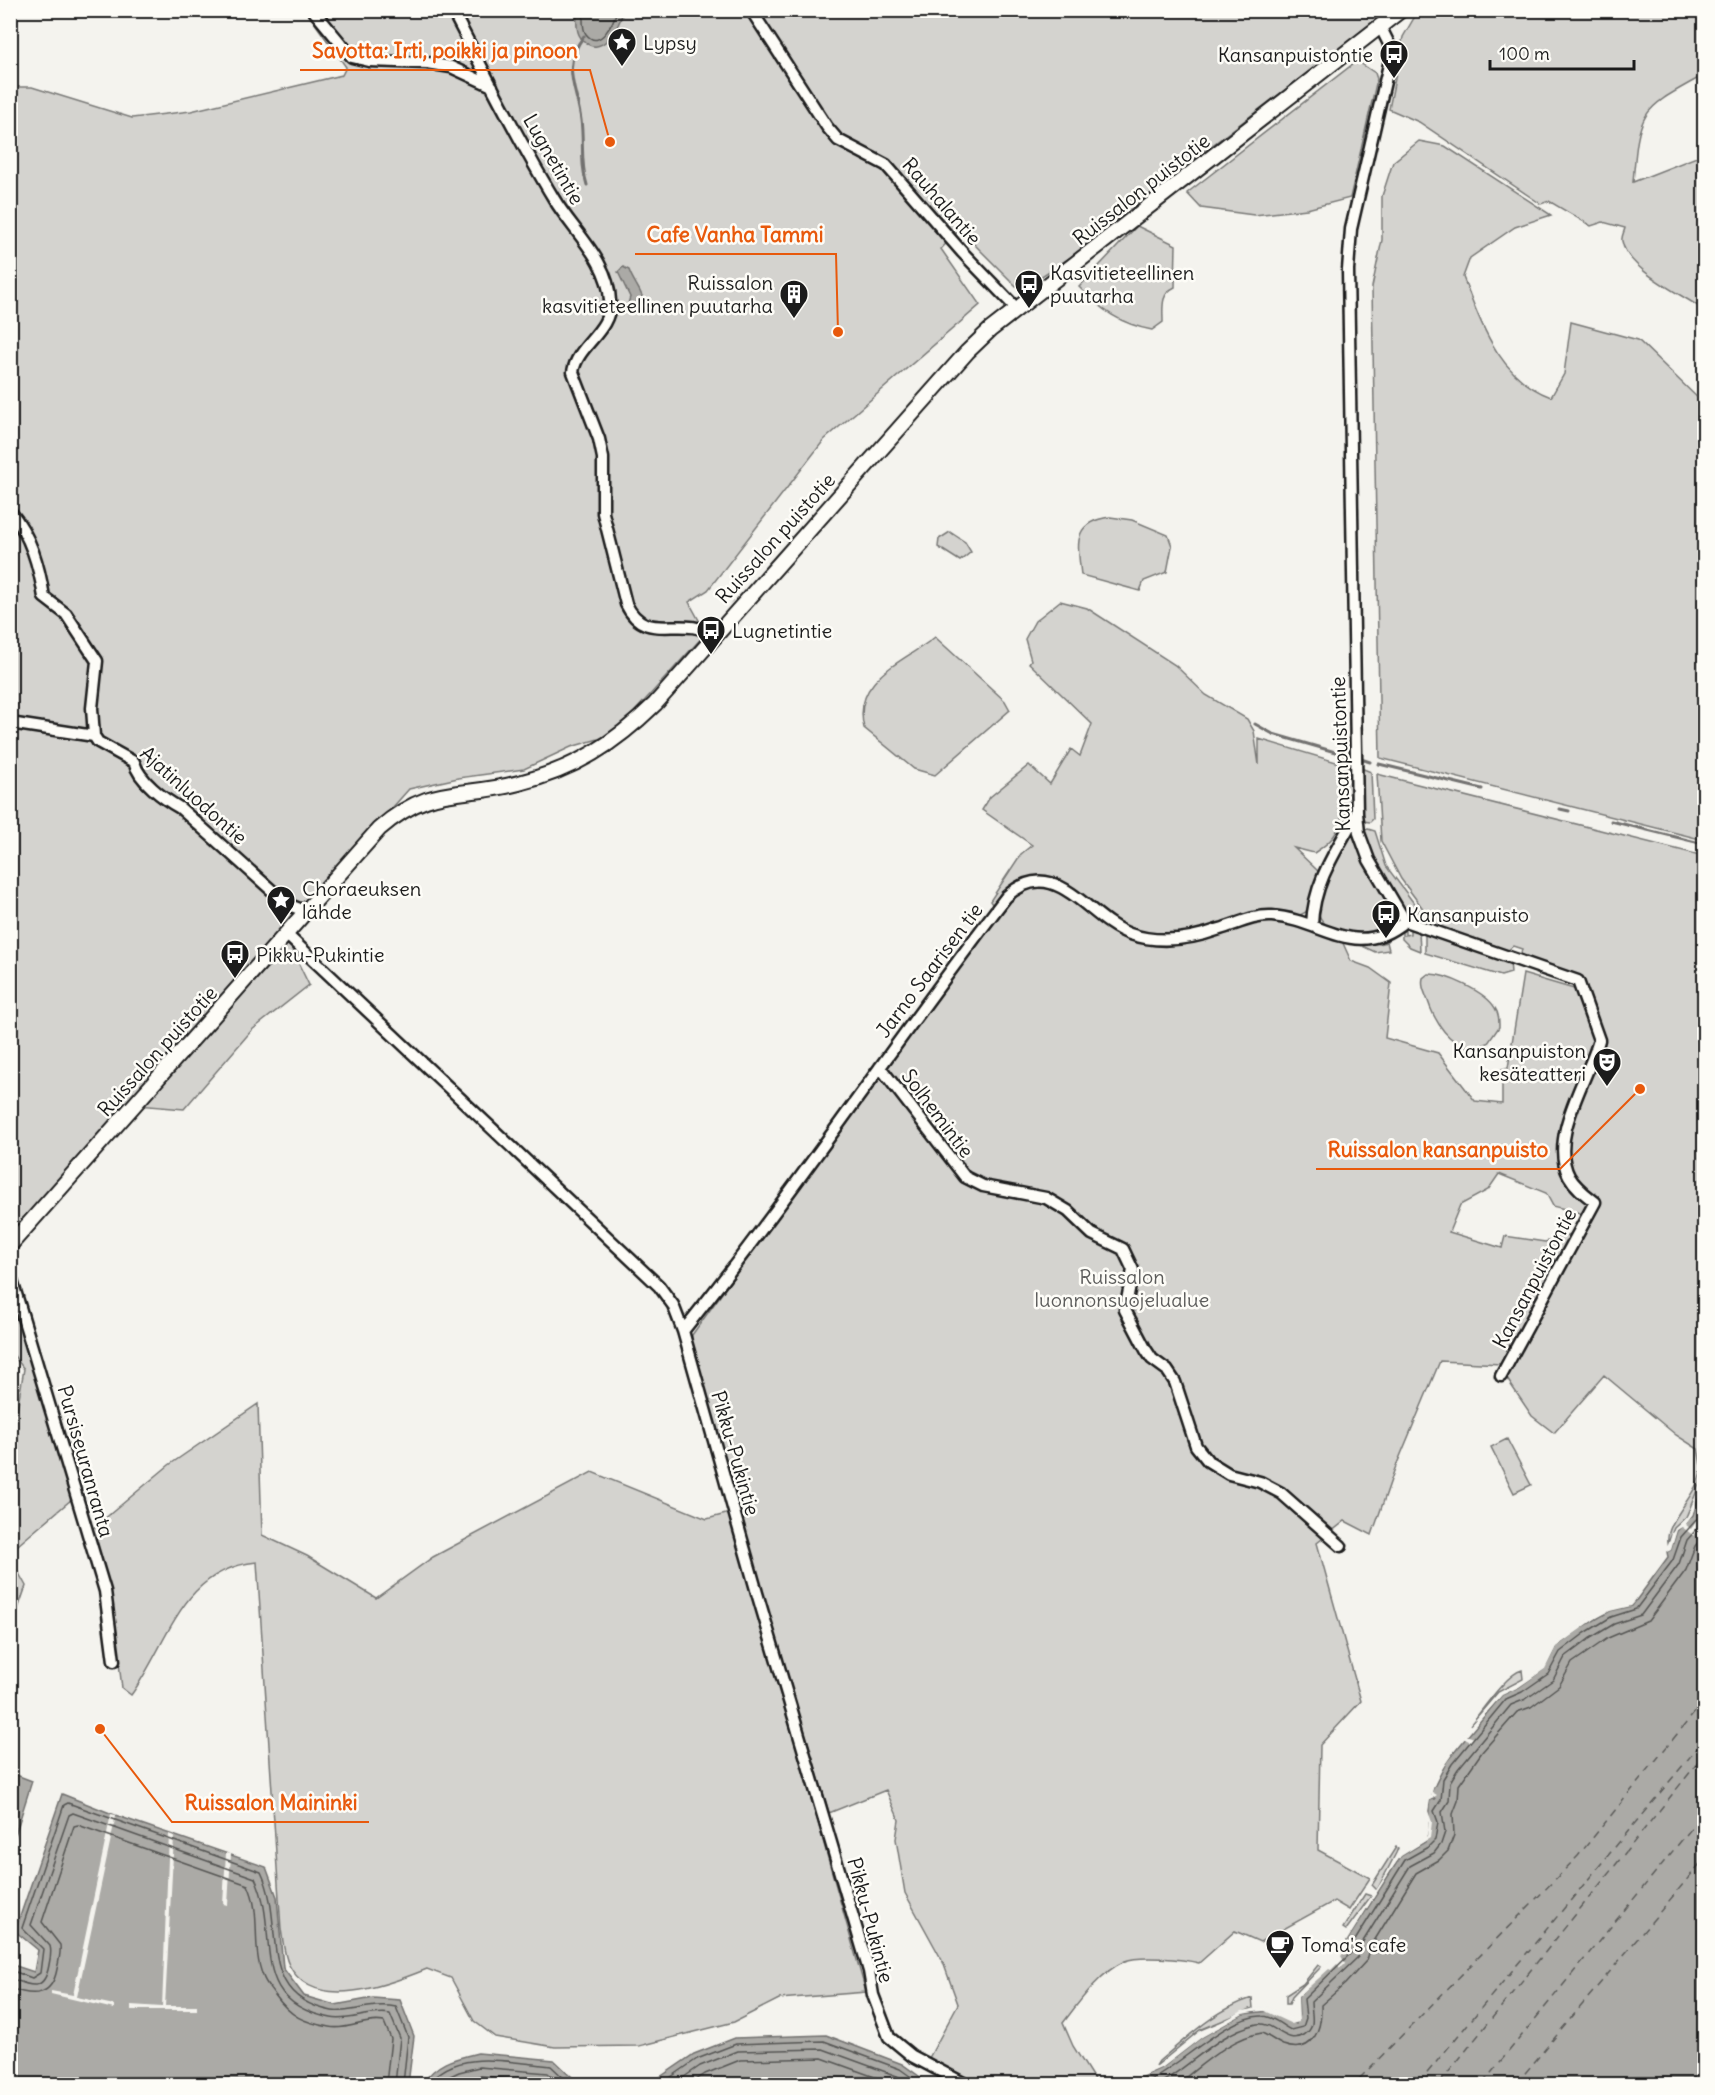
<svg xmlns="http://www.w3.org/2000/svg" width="1715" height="2095" viewBox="0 0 1715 2095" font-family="Delius,sans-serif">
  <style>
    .green { fill: #d4d3cf; stroke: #787876; stroke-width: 1.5; fill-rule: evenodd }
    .water { fill: #abaaa6; stroke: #72716f; stroke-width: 1.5 }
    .pier { fill: #f4f3ee }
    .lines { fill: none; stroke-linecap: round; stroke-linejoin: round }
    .shore { stroke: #555553; stroke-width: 1.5 }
    .stream { stroke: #72716f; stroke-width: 3 }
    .ferry { stroke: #5c5c5a; stroke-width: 1.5; stroke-dasharray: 8 6; stroke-linecap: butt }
    .minor-casing { stroke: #1c1c1c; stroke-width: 15 }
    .tertiary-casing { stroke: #1c1c1c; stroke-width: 18 }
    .minor { stroke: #fdfcf7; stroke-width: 10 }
    .tertiary { stroke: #fdfcf7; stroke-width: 14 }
    .labels { text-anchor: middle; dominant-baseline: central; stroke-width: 5; stroke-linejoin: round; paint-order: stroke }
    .poi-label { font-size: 20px; fill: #1c1c1c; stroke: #fdfcf7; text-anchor: start }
    .street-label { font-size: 20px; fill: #1c1c1c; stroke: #fdfcf7 }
    .park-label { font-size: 20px; fill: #5c5c5b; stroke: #fdfcf7 }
    .leader { fill: none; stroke: #e8590c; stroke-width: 2 }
    .callout-dot { fill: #e8590c; stroke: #fdfcf7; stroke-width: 2 }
    .callout-label { font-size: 21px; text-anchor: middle; font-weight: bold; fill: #e8590c; stroke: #fdfcf7; stroke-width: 5; stroke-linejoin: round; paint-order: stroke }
  </style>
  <rect width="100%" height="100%" fill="#f4f3ee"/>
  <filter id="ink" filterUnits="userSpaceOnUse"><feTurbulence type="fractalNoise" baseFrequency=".0167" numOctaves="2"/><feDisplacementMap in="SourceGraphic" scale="12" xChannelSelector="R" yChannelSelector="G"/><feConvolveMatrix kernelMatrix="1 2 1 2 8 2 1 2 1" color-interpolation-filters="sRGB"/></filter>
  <g filter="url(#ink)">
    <path class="green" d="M320,11h1068l-216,165 -101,81 -40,26 -15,3 -54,-54 -6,1 -15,16 39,56 -156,135 -116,150 -19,12 17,31 -79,87 -22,17 -34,10 -47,22 -66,9 -49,11 -104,117 -13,44 17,35 -57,45 -68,79 -58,-5 -115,133v-1150h21l100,31 59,-7 151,-36 4,-8 -32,-45 14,-5z
      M1418,11h286v64c-63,35 -65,33 -71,107l71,-28v156c-22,-16 -77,-40 -82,-69 -1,-4 2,-9 3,-13l-22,-6 -12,4 -42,-25 -8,3 -122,-82 -30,-13 14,-72z
      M1357,61l18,12 2,6 -27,119 -43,11 -53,6 -53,-7 -14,-15z
      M1419,141l26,5 106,69 -36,12 -45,31 -7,19c19,48 35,100 88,120l13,-23 7,-52 67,18 66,64v436l-324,-82 -8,-471 10,-47v-44l11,-34z
      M1137,226l39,19 -1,42c-15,7 -12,21 -12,35l-11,8c-32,-6 -51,-20 -73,-43z
      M1110,517l22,3 36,15 4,11 -5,26 -23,9 -4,10 -59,-16c-3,-30 -10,-53 29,-58z
      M950,532l15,10 6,10 -11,9 -22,-14 1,-8z
      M1060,601l27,7 88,57 31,30 41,24 7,12 5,34v-26l94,28 -1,43 -4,4 -6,-2c-2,21 -11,30 -28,41l-20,-5 26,25 -14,39 -10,5 -4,6 50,18 9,20 19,7 21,15 -6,55 53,15 37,48 27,3v-35l6,-1 15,-94 51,15 3,-13 -57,-19 2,-8 -9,-3 -7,6 -76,-26v-8l-29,-39 -20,-38 -4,-67 327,82v618l-18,43 -12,11 -6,15c-3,-23 31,-48 33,-74 0,-6 -2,-14 -3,-20l-22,-14 -72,-60 -50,58 -22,-17 -31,-46v-6l-61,-3 -46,110 -22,64 -27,-14 -28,22 44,158 -41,44 -2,105 52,28 -21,32 -15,-9 -74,41 -25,-11 -36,32c-16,-4 -60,-8 -74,-2 -25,11 -46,41 -62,62l10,23 22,35 -14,3h-102l-28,-10 -22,-16 29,-54 -15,-42 -38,-69 -9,-54 3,-19 -13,-30 -57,23 -138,-462 1,-16 304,-425 -6,-9 31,-47 11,-9 -50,-35 8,-13 39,-32 21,19 21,-35 9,7 12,-32 -63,-61 2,-3 -6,-21 10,-18zM1499,1174l47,19 7,13 31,8 -10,19 -29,9 -40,-6 -3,12 -53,-16 11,-27 28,-15z
      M935,637l70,64 5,9 -75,65 -21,-6 -50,-41c-13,-50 42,-67 71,-91z
      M1361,768l10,4 2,47 -3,3 -8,-1z
      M1368,829l7,2 11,35 33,44 -3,11 -5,-8 -2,2c-24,-24 -35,-54 -46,-85z
      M1352,831h3l7,27 27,45 1,20c-15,19 -73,14 -72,-15 1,-26 21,-55 34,-77z
      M1410,930l9,1 1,20 -10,-4 -8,-8v-8h3v4l5,-1z
      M1425,933l85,28 1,12 -10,3 -76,-23z
      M1378,941l1,3 8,-2 2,8 -14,2 -19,-9z
      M1428,974c17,-1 58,18 67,34 4,6 4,12 4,19l-11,16c-31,16 -52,-18 -60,-42 -3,-8 -7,-15 -5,-23z
      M10,1294l62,205 -61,52v-106l13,-76 -13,-17z
      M258,1404l4,131 45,21 69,42 57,-41 159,-85 115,47 23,-6 136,479 -87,7 -45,23 -95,24 -84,1 -60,-10 -21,-16 -23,-43 -24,-9c-37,15 -113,45 -138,-4 -5,-9 -6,-25 -8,-36l-24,-367c-76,7 -88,81 -126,133l-9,-7 -10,-83 -21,-75 78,-65z
      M1507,1439l24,46 -17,8 -23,-46z
      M11,1559l15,27 -15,43z
      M1522,1670l1,9 -25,13 -28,33c11,-13 36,-51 52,-55z
      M1396,1847l2,1 -2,5 -19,37 -5,-5z
      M1365,1894l6,2 -25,34 -3,-2z
      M1318,1965l3,2 -29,30 -3,7h-3v-9l17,-11z
      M1252,1998l1,10 -53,22 -44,36 3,-5c30,-25 56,-51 93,-63z"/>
    <path class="water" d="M577,11l46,-1v1c-3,16 -23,50 -41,28 -7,-7 -5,-20 -5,-28z
      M623,267l6,3c4,12 14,22 15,33l-10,4 -6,-3 2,-7 -12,-25z
      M1704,1481v603h-577l36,-17 39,-30 41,-23 26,-3 27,13 3,-9 -1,-18 50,-50 -2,-5 55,-86 24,-14c9,-20 1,-23 5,-42l5,-1 -4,-6 16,-32 55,-66 17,-8 25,-18 12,-22 25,-19 29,-17 22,-5 36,-49 -1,-5 4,-2 6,-19 16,-16z
      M11,1773l21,8 -21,67 -1,-75z
      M62,1794l53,21 151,52 11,30 6,71 21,28 31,9 38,-7 27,2 14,36 -6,48h-397l-1,-120 24,8 4,-22 -23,-19z
      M826,2035l76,29 28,20h-280l44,-30 41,-16z
      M478,2053l76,7 20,19 2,5h-154c15,-22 31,-25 56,-31z"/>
    <path class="pier" d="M1704,1478l-12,37 -7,9 6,5 7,-10 5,4 -9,13 -12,-9 -5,3 -6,20 -4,2 5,-19 18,-20 10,-30z
      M1635,1602l-4,4 -21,5 -14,7 -40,29 -11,22 -26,18 -17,8 -36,40 8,3 -3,4 -8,-4 -26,38 -5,16 5,3 -7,5 -2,11 4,11 -2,16 -29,18 -9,12 -46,74 3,5 -8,9 4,7 -5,5 -3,-4 -6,6 -2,-1 -31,28 1,25 -7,2 -30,-14 -19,4 -41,23 -39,30 -39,17 37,-20 39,-30 42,-23 24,-4 30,13v-25l49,-48 -1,-6 55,-87 28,-18 2,-13 -4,-7 3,-18 4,-2 -3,-5 6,-16 25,-38 40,-44 42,-24 14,-26 39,-28 14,-7z
      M111,1814l5,1 -39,182 37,8v4l-63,-15v-3l22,4z
      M169,1834l5,2 -9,170h32v4h-66v-5l31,2z
      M226,1853l5,1 -3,51 -5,-1z"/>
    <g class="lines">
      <path class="shore" d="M583,10c0,8 -1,19 3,24 14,18 28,-13 31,-24
        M10,1970l22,8 8,-5 3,-24 -21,-21 42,-123 4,-2 193,69c26,53 -8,124 71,139 17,3 39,-9 64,-4l12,30 -5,47
        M10,1978c21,8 34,15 39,-13 1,-7 3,-12 1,-19l-19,-21 38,-110 4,-2 182,65c27,56 -11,123 76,140 19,4 39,-8 59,-4l10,24 -5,46
        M10,1988c23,9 42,9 47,-19 2,-8 4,-16 3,-24l-18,-23 32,-96 4,-1 170,60c14,29 3,63 15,91 2,7 8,13 12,19 16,22 28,27 54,32 18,4 37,-9 55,-5l7,17 -5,45
        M429,2084c26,-37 84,-21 122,-18l19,18
        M438,2084l4,-4 17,-8 20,-5 69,6 13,11
        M453,2084l27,-8 64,6 4,2
        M661,2084l36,-25 39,-15 88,-3 76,28 21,15
        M674,2084l26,-18 38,-15 85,-2 74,27 13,8
        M690,2084l15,-10 35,-14 82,-2 72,26
        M1142,2084c34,-14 85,-69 120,-68 11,0 20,10 29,14l12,-3 3,-9 -2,-19 49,-48 1,-9 51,-82 23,-13 7,-7 3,-18 -4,-11 7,-11 2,-21 9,-15 54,-65 16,-7 26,-18 12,-22 25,-19 26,-16 25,-8 37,-49 8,-23 17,-19 6,-22
        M1159,2084c32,-18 60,-52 98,-60 17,-3 29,22 47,11 13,-8 7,-21 7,-33l47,-45 4,-14 48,-77 24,-13 7,-9 4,-12 -3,-20 7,-11 1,-19 8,-13 53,-64 15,-6 27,-19 12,-23 24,-18 25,-15 27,-9 38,-51 8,-24 17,-19
        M1177,2084c24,-18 54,-47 85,-51 7,3 14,9 21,12 31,11 39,-17 38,-40l24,-21 22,-24 4,-14 45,-73 23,-13 9,-9 6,-16 -1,-21 5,-13 1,-16 23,-33 35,-40 14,-5 28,-21 13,-23 36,-25 40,-17 38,-51 9,-24 9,-11"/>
      <path class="stream" d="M584,36c-24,31 -7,52 -3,84 3,22 -1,44 6,65
        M1255,724l18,10 76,22
        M1361,759l9,3
        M1379,764l103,25
        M1560,809l9,2
        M1611,821l93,23"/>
      <path class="ferry" d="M1346,2084l13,-5 219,-223 126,-155
        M1418,2084l286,-344
        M1439,2084l265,-329
        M1482,2084l222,-271
        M1516,2084l188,-225"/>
      <g class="minor-casing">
        <path id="minor" d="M313,10l39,47 17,4 58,2 24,4 41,19
          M452,10c33,63 65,128 102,189 19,32 55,62 56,102 1,31 -33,44 -37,71l26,67 4,19v55l23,91c20,42 56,8 89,32
          M751,10l76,117 11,13 48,25 76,87 54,56
          M1381,28l8,16 1,16 -39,169 -3,41 9,543 2,20 10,27 36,61 173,60 21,59c-10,37 -51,97 -30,136 6,11 17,19 26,26l-94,174
          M10,511c21,25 29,55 34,86l22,17 31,47 -5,47 2,28
          M10,723l84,13 4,6 36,20c5,19 30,37 46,46l107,96 20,8
          M1312,925c1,-42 25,-76 45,-112
          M287,935l372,351 14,19 10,26 74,262 112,378 4,24 16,42 23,19 53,28
          M880,1067l85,110 18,9 63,12 22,13 24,23 31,15 10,21 -8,40 21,40 6,9 15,11 8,12 21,64 12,15 21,13 31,8 21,11 60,53
          M10,1274l95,317 9,70
          M683,1331c113,-141 213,-291 323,-434 49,-46 82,23 124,37 29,10 62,5 90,-5 17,-5 34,-14 52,-13 51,4 84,46 133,5"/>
      </g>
      <g class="tertiary-casing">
        <path id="tertiary" d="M10,1245l369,-416c53,-46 80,-30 140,-46 56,-14 95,-39 136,-79l312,-352 23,-22 411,-320"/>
      </g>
      <use href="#minor" class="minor"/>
      <use href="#tertiary" class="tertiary"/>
    </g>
  </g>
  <defs>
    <g id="sight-pin" transform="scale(1.5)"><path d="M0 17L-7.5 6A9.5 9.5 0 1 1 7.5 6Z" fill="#1c1c1c" stroke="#fdfcf7"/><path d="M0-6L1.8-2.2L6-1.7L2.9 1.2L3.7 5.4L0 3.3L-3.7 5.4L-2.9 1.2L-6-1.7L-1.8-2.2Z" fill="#fff"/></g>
    <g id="bus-pin" transform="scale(1.5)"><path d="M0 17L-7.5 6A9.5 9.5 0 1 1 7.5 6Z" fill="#1c1c1c" stroke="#fdfcf7"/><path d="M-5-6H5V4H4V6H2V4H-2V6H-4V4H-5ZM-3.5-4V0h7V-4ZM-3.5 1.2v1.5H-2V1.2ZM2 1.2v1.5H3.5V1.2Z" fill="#fff"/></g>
    <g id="building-pin" transform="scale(1.5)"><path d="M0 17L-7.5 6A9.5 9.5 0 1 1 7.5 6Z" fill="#1c1c1c" stroke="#fdfcf7"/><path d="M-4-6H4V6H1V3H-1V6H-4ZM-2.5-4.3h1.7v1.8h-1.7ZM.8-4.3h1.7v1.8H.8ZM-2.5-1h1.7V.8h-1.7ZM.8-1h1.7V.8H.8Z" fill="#fff"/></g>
    <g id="theatre-pin" transform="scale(1.5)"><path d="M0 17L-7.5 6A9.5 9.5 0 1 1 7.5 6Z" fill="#1c1c1c" stroke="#fdfcf7"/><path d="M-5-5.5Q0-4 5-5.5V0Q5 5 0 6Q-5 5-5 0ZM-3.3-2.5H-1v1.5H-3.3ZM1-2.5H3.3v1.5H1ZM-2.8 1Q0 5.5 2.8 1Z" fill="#fff"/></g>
    <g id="cafe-pin" transform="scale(1.5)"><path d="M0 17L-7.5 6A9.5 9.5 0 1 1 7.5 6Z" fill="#1c1c1c" stroke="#fdfcf7"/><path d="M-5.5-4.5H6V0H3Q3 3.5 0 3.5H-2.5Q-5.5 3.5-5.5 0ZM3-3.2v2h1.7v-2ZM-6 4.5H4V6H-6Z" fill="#fff"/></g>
  </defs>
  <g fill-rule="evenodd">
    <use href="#sight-pin" x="622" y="42"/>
    <use href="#bus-pin" x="1394" y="54"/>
    <use href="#bus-pin" x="1029" y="284"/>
    <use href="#building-pin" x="794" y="294"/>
    <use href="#bus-pin" x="711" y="630"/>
    <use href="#sight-pin" x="281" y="900"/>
    <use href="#bus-pin" x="1386" y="914"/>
    <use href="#bus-pin" x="235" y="954"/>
    <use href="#theatre-pin" x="1607" y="1062"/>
    <use href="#cafe-pin" x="1280" y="1944"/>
  </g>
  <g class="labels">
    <g class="poi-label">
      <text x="643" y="42">Lypsy</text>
      <text x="1373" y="54" text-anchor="end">Kansanpuistontie</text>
      <text x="1050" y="272">Kasvitieteellinen<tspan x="1050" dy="23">puutarha</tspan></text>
      <text x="773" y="282" text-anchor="end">Ruissalon<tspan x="773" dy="23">kasvitieteellinen puutarha</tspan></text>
      <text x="732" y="630">Lugnetintie</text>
      <text x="302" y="888">Choraeuksen<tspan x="302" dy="23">lähde</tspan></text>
      <text x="1407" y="914">Kansanpuisto</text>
      <text x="256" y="954">Pikku-Pukintie</text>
      <text x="1586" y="1050" text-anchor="end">Kansanpuiston<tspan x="1586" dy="23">kesäteatteri</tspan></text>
      <text x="1301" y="1944">Toma's cafe</text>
    </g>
    <g class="street-label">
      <text transform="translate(554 159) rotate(60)">Lugnetintie</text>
      <text transform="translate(1141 189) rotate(-38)">Ruissalon puistotie</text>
      <text transform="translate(942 201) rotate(49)">Rauhalantie</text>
      <text transform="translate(775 538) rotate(-48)">Ruissalon puistotie</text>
      <text transform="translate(1340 754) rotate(-92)">Kansanpuistontie</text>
      <text transform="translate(194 795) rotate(42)">Ajatinluodontie</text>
      <text transform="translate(929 970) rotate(-53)">Jarno Saarisen tie</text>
      <text transform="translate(157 1051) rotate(-48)">Ruissalon puistotie</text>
      <text transform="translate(938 1113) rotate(53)">Solhemintie</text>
      <text transform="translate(1534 1278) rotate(-62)">Kansanpuistontie</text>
      <text transform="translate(736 1453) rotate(74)">Pikku-Pukintie</text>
      <text transform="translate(86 1461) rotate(74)">Pursiseuranranta</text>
      <text transform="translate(871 1920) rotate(75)">Pikku-Pukintie</text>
    </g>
    <g class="park-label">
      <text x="1122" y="1276">Ruissalon<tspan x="1122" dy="23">luonnonsuojelualue</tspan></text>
    </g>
  </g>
  <path class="leader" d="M610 142L590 70H300M838 332L836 254H635M1640 1089L1560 1169H1316M100 1729L172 1822H369"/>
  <g class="callout-dot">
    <circle cx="610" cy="142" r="6"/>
    <circle cx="838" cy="332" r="6"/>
    <circle cx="1640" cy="1089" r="6"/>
    <circle cx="100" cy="1729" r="6"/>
  </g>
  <g class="callout-label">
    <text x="445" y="58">Savotta: Irti, poikki ja pinoon</text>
    <text x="735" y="242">Cafe Vanha Tammi</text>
    <text x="1438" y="1157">Ruissalon kansanpuisto</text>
    <text x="271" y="1810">Ruissalon Maininki</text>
  </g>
  <rect width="1715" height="2095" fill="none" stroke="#fdfcf7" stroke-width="36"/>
  <rect x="18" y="18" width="1679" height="2059" fill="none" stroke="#1c1c1c" stroke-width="2" filter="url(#ink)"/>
  <path d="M1490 60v9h144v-9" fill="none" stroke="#1c1c1c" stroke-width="3"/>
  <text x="1499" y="60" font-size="18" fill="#1c1c1c" stroke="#fdfcf7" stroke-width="4.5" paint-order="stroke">100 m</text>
</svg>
